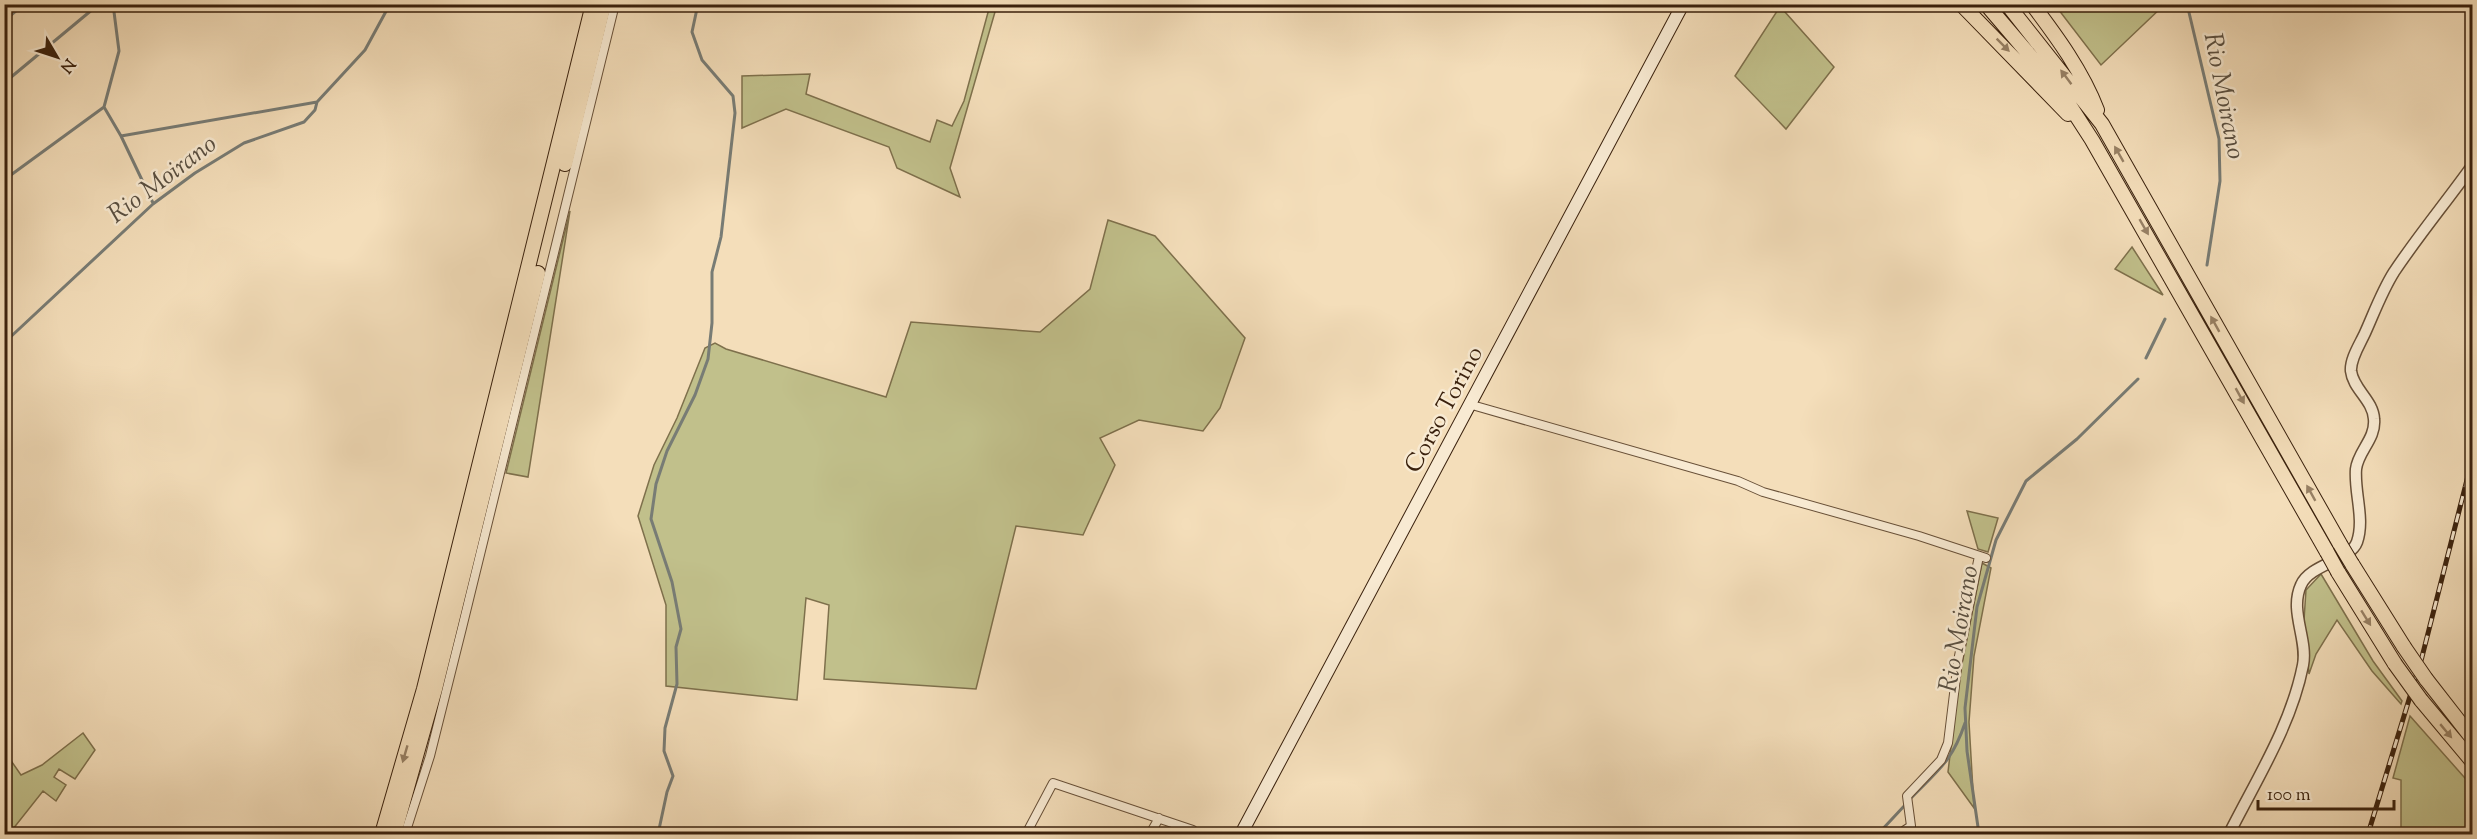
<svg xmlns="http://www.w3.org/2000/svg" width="2477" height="839" viewBox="0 0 2477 839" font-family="'Sorts Mill Goudy',serif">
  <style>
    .green { fill: #c1c08b; stroke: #7e704c; stroke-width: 1.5 }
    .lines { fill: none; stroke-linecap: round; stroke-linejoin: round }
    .stream { stroke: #787c75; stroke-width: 3 }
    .minor-casing { stroke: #685038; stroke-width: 10 }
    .tertiary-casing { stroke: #685038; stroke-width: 13 }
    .secondary-casing { stroke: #3a210d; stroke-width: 14 }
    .primary-casing { stroke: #3a210d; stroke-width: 16 }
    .trunk-casing { stroke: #3a210d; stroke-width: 16 }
    .minor { stroke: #f8ead2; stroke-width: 8 }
    .tertiary { stroke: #f8ead2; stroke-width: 10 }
    .secondary { stroke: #f8ead2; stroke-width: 12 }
    .primary { stroke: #f4deba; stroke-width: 14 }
    .trunk { stroke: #f4deba; stroke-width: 14 }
    .rail-casing { stroke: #3a210d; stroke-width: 5 }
    .rail { stroke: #f8ead2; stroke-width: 3; stroke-dasharray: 9; stroke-linecap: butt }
    .primary-bridge-casing { stroke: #3a210d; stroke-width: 16; stroke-linecap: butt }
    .primary-bridge { stroke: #f4deba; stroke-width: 14 }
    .oneway { fill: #978064 }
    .labels { text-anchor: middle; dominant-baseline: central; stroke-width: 5; stroke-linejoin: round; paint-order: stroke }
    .street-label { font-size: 24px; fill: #3a210d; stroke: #f8ead2 }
    .water-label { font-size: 26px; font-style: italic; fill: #594f41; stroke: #f8ead2 }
  </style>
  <rect width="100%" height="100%" fill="#f4deba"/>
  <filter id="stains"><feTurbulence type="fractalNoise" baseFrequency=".00333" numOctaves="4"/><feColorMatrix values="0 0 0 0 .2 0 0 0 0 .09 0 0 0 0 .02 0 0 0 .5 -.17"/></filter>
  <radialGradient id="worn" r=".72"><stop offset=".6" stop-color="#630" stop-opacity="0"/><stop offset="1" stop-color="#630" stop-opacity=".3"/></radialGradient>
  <path class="green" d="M990,5h7l-47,163 10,29 -63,-29 -8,-21 -103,-38 -44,19v-52l68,-2 -4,20 124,48 7,-22 15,6 12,-25z
    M1781,5l4,7 49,55 -48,62 -51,-53z
    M2055,5h109l-63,60z
    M570,211l-42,266 -22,-4z
    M1108,220l47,16 90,102 -25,70 -17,23 -64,-11 -39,18 15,27 -32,70 -67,-9 -40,163 -152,-10 5,-74 -23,-7 -9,102 -131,-14v-81l-28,-89 16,-51 23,-47 28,-70 10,-5 11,6 160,48 25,-75 129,10 50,-43z
    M2132,247l31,48 -48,-26z
    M1967,511l31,7 -10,34 -10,-3z
    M1982,563l9,5 -17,88 -5,66 5,86 -26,-36 11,-93z
    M2321,574l52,87 29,40 -1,3 -29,-33 -35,-51 -21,34 -7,20 -5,-54 2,-30z
    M2410,716l62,70v48h-71v-54l-8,-2z
    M83,733l12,17 -20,29 -16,-10 -5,8 12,8 -10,16 -13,-10 -34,43h-4v-82l16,23 21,-10z"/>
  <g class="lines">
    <path class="stream" d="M113,4l6,47 -15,56 17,29
      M527,4h6
      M2187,4l32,135 1,42 -13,84
      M4,21l20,-17
      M4,83l95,-79
      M4,180l100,-73
      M153,203l-32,-67 196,-34
      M4,343l149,-139 42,-31 49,-30 60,-21 11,-12 2,-8 48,-52 25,-46
      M2146,358l19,-39
      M1910,799c28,-29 42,-37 55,-76
      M658,834l9,-42 6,-16 -9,-25 1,-23 12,-44 -1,-37 5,-18 -9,-47 -21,-63 5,-35 11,-33 28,-56 13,-36 4,-36v-51l9,-35 14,-124 -2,-17 -31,-36 -10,-28 6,-28
      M1878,834l28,-30
      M1979,834l-12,-83 -2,-43 12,-101 19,-67 30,-59 51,-42 61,-60"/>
    <g class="minor-casing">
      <path id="minor" d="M1472,405l266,76 25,11 156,44 67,22
        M405,834l25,-78 32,-128 153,-624
        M1026,834l27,-51 140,47 3,4
        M1150,834l9,-16
        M1899,834l12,-8 -4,-30 34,-36 7,-17 10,-82 21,-105"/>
    </g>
    <g class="tertiary-casing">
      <path id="tertiary" d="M2229,834c27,-54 62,-108 74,-169 5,-26 -14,-54 -2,-80 9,-21 49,-24 56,-43 8,-23 -3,-50 -1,-73 2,-18 20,-30 18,-50 -1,-19 -21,-30 -23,-48 -1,-12 9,-27 14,-38 9,-20 17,-42 29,-61 24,-36 53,-71 78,-106"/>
    </g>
    <g class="secondary-casing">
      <path id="secondary" d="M1241,834l442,-830"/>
    </g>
    <g class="primary-casing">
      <path id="primary" d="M1961,4l107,110
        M1986,4l75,88 31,48 235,412
        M2007,4l95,120 238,420
        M2032,4c25,33 50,67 65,106
        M2352,564l52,83
        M2338,572l57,92
        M2426,679l46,59
        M2421,700l51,61"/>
    </g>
    <g class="trunk-casing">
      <path id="trunk" d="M565,164l39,-160
        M382,834l42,-145 169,-685
        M394,834l41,-145 103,-416"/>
    </g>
    <use href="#minor" class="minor"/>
    <use href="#tertiary" class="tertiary"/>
    <use href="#secondary" class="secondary"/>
    <use href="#primary" class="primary"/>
    <use href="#trunk" class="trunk"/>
    <g class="rail-casing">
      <path id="rail" d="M2368,834l54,-177 50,-197"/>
    </g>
    <use href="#rail" class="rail"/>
    <g class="primary-bridge-casing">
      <path id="primary-bridge" d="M2340,544l12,20
        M2327,552l11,20
        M2404,647l22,32
        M2395,664l26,36"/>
    </g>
    <use href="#primary-bridge" class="primary-bridge"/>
  </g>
  <defs><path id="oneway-solid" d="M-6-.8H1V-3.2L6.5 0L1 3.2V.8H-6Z" transform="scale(1.5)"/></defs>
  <g class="oneway">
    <use href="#oneway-solid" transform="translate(2003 45) rotate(45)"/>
    <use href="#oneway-solid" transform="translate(2066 77) rotate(-127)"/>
    <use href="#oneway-solid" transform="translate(2119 154) rotate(-120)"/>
    <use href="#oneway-solid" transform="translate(2144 227) rotate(60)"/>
    <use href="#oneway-solid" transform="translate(2215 324) rotate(-119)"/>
    <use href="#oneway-solid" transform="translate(2240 396) rotate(61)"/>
    <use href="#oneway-solid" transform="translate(2311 493) rotate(-119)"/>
    <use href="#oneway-solid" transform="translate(2366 618) rotate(58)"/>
    <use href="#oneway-solid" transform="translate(2446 731) rotate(50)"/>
    <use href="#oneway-solid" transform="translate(405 754) rotate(106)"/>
  </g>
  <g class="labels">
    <g class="street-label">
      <text transform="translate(1445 410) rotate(-62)">Corso Torino</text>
    </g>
    <g class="water-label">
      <text transform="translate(2223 96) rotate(79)">Rio Moirano</text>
      <text transform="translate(163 180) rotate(-37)">Rio Moirano</text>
      <text transform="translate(1960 629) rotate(-80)">Rio Moirano</text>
    </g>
  </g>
  <rect width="2477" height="839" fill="none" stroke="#f4deba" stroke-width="24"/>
  <rect x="6" y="6" width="2465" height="827" fill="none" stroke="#3a210d" stroke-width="3"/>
  <rect x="12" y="12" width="2453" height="815" fill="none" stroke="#3a210d" stroke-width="1.5"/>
  <g transform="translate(57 57) rotate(129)" stroke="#f8ead2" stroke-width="4.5" paint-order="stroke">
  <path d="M0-4.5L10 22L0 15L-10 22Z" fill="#3a210d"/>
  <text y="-9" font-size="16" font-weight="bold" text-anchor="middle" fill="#3a210d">N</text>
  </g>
  <path d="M2258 800v9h136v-9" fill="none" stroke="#3a210d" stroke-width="3"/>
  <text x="2267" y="800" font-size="18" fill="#3a210d" stroke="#f8ead2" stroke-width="4.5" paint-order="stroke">100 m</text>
  <rect width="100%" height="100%" filter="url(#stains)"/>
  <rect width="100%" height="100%" fill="url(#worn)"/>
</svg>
